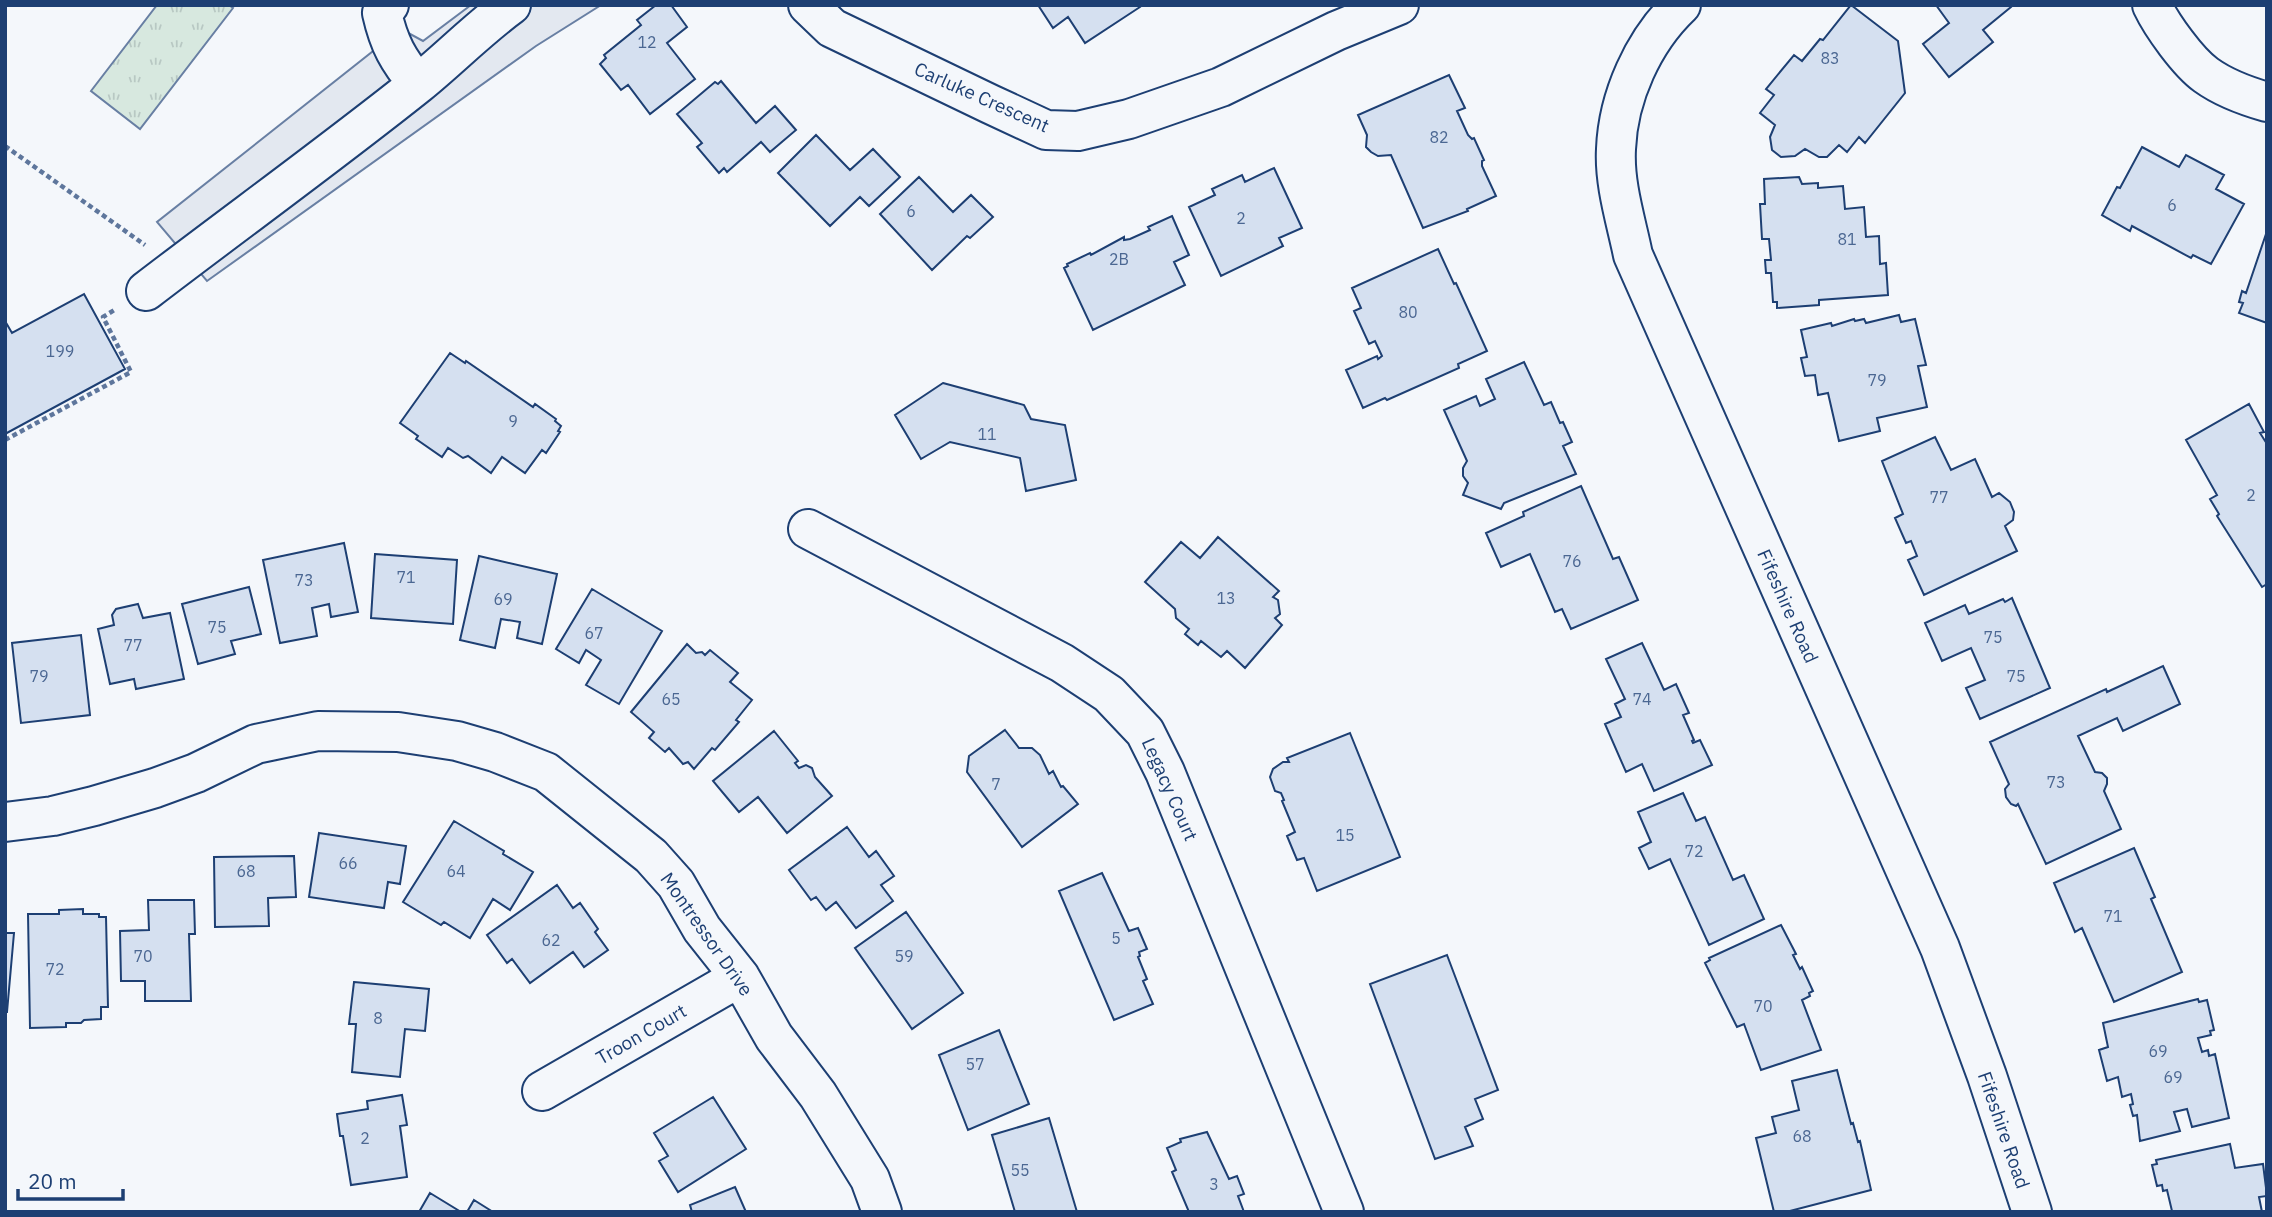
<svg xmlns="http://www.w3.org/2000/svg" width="2272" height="1217" viewBox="0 0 2272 1217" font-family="'IBM Plex Sans',sans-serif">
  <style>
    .park { fill: url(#park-tufts); stroke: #687fa3; stroke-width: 2 }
    .parking { fill: #e3e8f0; stroke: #687fa3; stroke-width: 2 }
    .building { fill: #d5e0f0; stroke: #1d3f73; stroke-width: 2 }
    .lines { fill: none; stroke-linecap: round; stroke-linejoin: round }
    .minor-casing { stroke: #1d3f73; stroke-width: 42 }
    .path { stroke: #5e769c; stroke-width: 4.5; stroke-dasharray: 5 3.5; stroke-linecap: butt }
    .minor { stroke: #f4f7fb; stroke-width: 38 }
    .labels { text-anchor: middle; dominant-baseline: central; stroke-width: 5; stroke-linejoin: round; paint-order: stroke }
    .number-label { font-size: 16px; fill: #4b6792 }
    .street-label { font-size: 19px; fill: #1d3f73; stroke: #f4f7fb }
  </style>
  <defs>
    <pattern id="park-tufts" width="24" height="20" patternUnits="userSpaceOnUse" patternTransform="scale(1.75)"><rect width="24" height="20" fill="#d7e8df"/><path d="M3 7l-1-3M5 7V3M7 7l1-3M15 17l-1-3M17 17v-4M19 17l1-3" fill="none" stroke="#b8c8c3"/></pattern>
  </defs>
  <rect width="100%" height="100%" fill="#f4f7fb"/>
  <path class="park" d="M157,5h72l4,3 -93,121 -49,-38z"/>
  <path class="parking" d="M471,5h130l-65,41 -329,235 -50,-59 244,-193 22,12z"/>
  <path class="building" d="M656,5h15l16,22 -20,16 28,36 -45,35 -22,-29 -7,5 -21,-26 6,-6 -2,-3 37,-30 -4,-5z
    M1038,5h101l1,2 -55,36 -17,-26 -15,11z
    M1851,5l47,36 7,52 -40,50 -6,-6 -12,15 -8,-7 -12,12h-8l-14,-8 -10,7 -14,1 -9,-7 -2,-13 5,-12 -15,-12 14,-18 -8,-6 28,-34 8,6 18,-22 3,1z
    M2010,5l1,2 -28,23 10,12 -44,35 -26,-33 26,-21 -13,-18z
    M1449,75l16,33 -8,3 11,24 4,4 2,-1 10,22 -2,1v5l14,30 -29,13 1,2 -45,17 -32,-73 -13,1 -7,-4 -5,-5 1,-12 -9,-20z
    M721,81l35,42 19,-17 21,24 -26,22 -9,-10 -34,30 -3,-4 -5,5 -22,-26 5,-4 -25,-29 38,-32 3,2z
    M816,135l34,35 23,-21 27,28 -31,29 -9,-9 -30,29 -52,-53z
    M2142,147l37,20 7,-12 38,20 -8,14 28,15 -33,60 -18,-9 -2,3 -59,-32 -2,5 -28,-16 15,-28 3,1z
    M1274,168l28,60 -23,10 4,8 -62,30 -32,-69 26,-12 -3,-6 30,-14 3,7z
    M919,177l34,35 18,-17 22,22 -23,21 -3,-2 -35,34 -52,-56z
    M1799,177l3,7 16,-1v5l25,-2 2,23 19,-2 2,30 13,-1 1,28 6,-1 2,32 -69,5v5l-42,3v-6h-4l-2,-29h-5l-1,-13h6l-2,-21h-7l-2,-35h5l-1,-25z
    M1172,216l17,39 -15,7 11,23 -92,45 -29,-62 4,-2 -1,-2 23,-11 1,2 33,-18v3l6,-1 20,-9 -2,-3z
    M2267,231v92l-28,-10 4,-10 -4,-1 3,-11 4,2z
    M1438,249l16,35 2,-1 31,68 -29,13 1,4 -72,32 -2,-2 -22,10 -17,-38 31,-14 1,3 4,-3 -7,-15 -6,3 -15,-33 7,-3 -9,-20z
    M84,294l41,75 -120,65v-113l7,12z
    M1899,315l2,7 14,-3 11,46 -8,1 9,41 -50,11 3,13 -41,10 -11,-48 -10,2 -3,-20 -10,1 -4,-18 6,-1 -6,-27 30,-7 1,3 22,-7 1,2 9,-2 2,4z
    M450,353l15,10 1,-2 67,46 2,-3 21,15 -1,2 6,5 -3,5 2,1 -14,21 -4,-3 -17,23 -23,-16 -11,16 -23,-17 -5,2 -15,-10 -6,9 -26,-18 2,-3 -18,-13z
    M1524,362l20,43 7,-3 9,21 3,-1 9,20 -9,4 13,28 -72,29 -3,6 -38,-14 5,-12 -5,-7v-8l4,-7 -23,-51 32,-14 4,10 15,-7 -9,-20z
    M943,383l81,22 7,14 34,6 11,55 -50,11 -6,-33 -70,-16 -29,17 -26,-44z
    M2249,404l15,28 -4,1 7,11v140l-5,3 -45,-71 2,-2 -9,-15 7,-4 -31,-55z
    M1935,437l16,33 24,-11 17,38 7,-4 11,9 4,10 -1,8 -8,6 12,25 -93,44 -16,-35 9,-4 -6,-15 -5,2 -11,-25 8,-4 -21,-53z
    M1581,486l32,73 6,-2 19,43 -67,29 -9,-20 -7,3 -25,-58 -29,13 -15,-34 38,-17 -1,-4z
    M1218,537l61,54 -6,6 5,3 2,14 -5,4 7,7 -37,43 -18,-17 -6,6 -20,-16 -3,4 -13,-11 4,-5 -13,-11 -1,-9 -30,-27 36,-40 19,16z
    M344,543l14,69 -27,5 -2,-13 -17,4 5,28 -37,7 -17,-83z
    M375,554l82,6 -4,64 -82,-6z
    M479,556l78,18 -15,70 -25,-6 3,-16 -19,-3 -6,29 -35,-8z
    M249,587l12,47 -30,7 4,13 -37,10 -16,-60z
    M592,589l70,42 -43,73 -33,-19 15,-25 -15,-10 -7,13 -23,-14z
    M2012,598l38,90 -70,31 -14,-31 19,-8 -14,-32 -29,13 -17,-38 40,-18 4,9 34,-15 2,3z
    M138,604l5,14 27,-5 14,66 -48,10 -2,-10 -24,5 -12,-55 16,-4 -2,-10 4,-6z
    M81,635l9,80 -69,8 -9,-80z
    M1642,643l22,47 12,-6 13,29 -6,2 11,25 -2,1 1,2 7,-3 12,25 -58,26 -12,-27 -16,8 -21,-48 16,-7 -6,-13 10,-5 -19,-40z
    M687,644l9,9 6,-1 3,3 5,-5 28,23 -8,9 22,18 -16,20 3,2 -24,28 -3,-2 -18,21 -6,-7 -5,2 -14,-16 -4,4 -16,-14 5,-6 -23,-20z
    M2163,666l17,38 -57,27 -6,-13 -39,18 17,36 7,1 5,5v6l-3,7 17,38 -75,35 -28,-60 -2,2 -5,-2 -5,-7 -1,-8 4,-5 -19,-42 116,-53 1,3z
    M1005,730l14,18h13l8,7 9,19 4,-3 8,16 2,-1 15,18 -56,43 -55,-75 2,-16z
    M774,731l24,30 -3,2 4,5 7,-3 6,3 3,9 17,19 -45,37 -29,-36 -19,15 -26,-31z
    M1350,733l50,124 -83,34 -13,-33 -7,2 -10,-24 8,-4 -13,-31 2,-1 -3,-7 -6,-2 -5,-14 3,-8 10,-7h6l-2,-4z
    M1683,793l13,28 9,-4 28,63 11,-5 20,44 -55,26 -39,-86 -21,10 -10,-21 12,-6 -13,-30z
    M454,821l50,30 -1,3 30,18 -23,38 -17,-11 -23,39 -26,-16 -3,3 -38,-23z
    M847,827l22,30 7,-6 18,25 -13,9 12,16 -37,27 -20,-26 -10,8 -10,-13 -5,3 -22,-30z
    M319,833l87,13 -6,38 -12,-2 -4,26 -75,-11z
    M2134,848l21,49 -4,2 31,73 -68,30 -32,-74 -7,4 -21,-49z
    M294,856l2,41 -28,1 1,28 -54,1 -1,-70z
    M1102,873l27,58 9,-3 9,21 -8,3 1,4 -2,1 9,22 -4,2 10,23 -39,16 -55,-129z
    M557,885l16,23 7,-5 18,26 -3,3 13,18 -24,17 -11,-15 -43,31 -18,-24 -5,4 -20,-28z
    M148,900h46l1,34h-6l2,67h-46v-20h-24l-1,-50 29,-1z
    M83,909v5h16v3h7l2,90h-7v12l-17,1 -3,3h-15v4l-36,1 -2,-114h31v-4z
    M906,912l57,81 -51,36 -57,-81z
    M1781,925l15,29 -3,1 7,14 2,-2 11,24 -4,2 1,3 -8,4 19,50 -60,20 -17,-46 -7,3 -32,-64 5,-3 -1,-2z
    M5,933h9l-7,79h-2z
    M1447,955l51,135 -23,9 8,20 -18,8 8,19 -38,13 -65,-175z
    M354,982l75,7 -4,42 -20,-2 -5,48 -48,-5 4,-48h-7z
    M2198,999l1,3 8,-2 7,30 -4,1 1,4 -13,3 4,14 6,-2 1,6 6,-2 14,64 -37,9 -5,-18 -13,3 6,19 -40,10 -3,-26 -4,1 -3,-11 3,-1 -2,-10 -9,3 -4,-20 -11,4 -8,-31 9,-3 -5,-24z
    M999,1030l30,74 -61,26 -29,-75z
    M1837,1070l14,54 2,-1 5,19 2,-1 11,49 -85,22h-12l-18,-74 20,-5 -4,-16 27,-7 -7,-29z
    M402,1095l5,30 -7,1 7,51 -56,8 -8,-49h-3l-3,-22 31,-5 -1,-8z
    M713,1097l33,52 -68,43 -19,-31 9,-5 -14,-23z
    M1049,1118l28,94h-62l-23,-77z
    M1207,1132l22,47 8,-3 7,18 -6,2 6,16h-55l-17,-40 4,-2 -9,-22 14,-6 -1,-3z
    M2230,1144l5,24 28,-4 4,32 -8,1 3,15h-94l4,-1 -5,-21 -4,1 -1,-6 -5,1 -5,-21 5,-1 -1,-4z
    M735,1187l11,25h-54l-2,-7z
    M430,1193l31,19h-42z
    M474,1200l19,12h-26z"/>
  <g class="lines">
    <g class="minor-casing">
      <path id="minor" d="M389,5l-7,8c7,31 16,47 36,71
        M808,5l24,23 158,76 56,26 32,1 51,-12 92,-32 115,-56 63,-26
        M1681,5c-38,36 -63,92 -65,144 -2,35 10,72 17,106l307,693 47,128 45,136
        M2152,5c10,21 36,57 54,70 18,13 40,21 61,27
        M146,291c90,-69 183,-136 272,-207 31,-25 60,-55 93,-79
        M808,529l254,134 47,31 36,38 20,40 179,440
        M5,822l48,-6 41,-10 61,-18 41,-15 60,-29 62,-13 80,1 59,9 38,11 51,20 105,84 25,28 26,45 38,48 34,60 44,58 52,84 12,33
        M542,1091l198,-114"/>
    </g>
    <path class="path" d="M5,146l140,99
      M5,440l126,-68 -28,-55 13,-8"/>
    <use href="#minor" class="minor"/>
  </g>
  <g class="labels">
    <g class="number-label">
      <text x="647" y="42">12</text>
      <text x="1830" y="58">83</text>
      <text x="1439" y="137">82</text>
      <text x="2172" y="205">6</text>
      <text x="911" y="211">6</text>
      <text x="1241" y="218">2</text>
      <text x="1847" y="239">81</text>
      <text x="1119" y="259">2B</text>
      <text x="1408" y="312">80</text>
      <text x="60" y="351">199</text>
      <text x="1877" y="380">79</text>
      <text x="513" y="421">9</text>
      <text x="987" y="434">11</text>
      <text x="2251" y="495">2</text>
      <text x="1939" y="497">77</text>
      <text x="1572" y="561">76</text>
      <text x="406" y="577">71</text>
      <text x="304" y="580">73</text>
      <text x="1226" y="598">13</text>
      <text x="503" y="599">69</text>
      <text x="217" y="627">75</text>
      <text x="594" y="633">67</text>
      <text x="1993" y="637">75</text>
      <text x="133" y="645">77</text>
      <text x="39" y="676">79</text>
      <text x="2016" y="676">75</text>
      <text x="671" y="699">65</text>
      <text x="1642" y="699">74</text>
      <text x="2056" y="782">73</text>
      <text x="996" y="784">7</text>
      <text x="1345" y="835">15</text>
      <text x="1694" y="851">72</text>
      <text x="348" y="863">66</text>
      <text x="246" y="871">68</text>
      <text x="456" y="871">64</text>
      <text x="2113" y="916">71</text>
      <text x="1116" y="938">5</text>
      <text x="551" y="940">62</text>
      <text x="143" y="956">70</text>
      <text x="904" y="956">59</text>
      <text x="55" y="969">72</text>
      <text x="1763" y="1006">70</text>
      <text x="378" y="1018">8</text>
      <text x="2158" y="1051">69</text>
      <text x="975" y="1064">57</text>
      <text x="2173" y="1077">69</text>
      <text x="1802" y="1136">68</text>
      <text x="365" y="1138">2</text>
      <text x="1020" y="1170">55</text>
      <text x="1214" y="1184">3</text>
    </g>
    <g class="street-label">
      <text transform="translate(982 97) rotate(24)">Carluke Crescent</text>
      <text transform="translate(1788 606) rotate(66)">Fifeshire Road</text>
      <text transform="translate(1170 789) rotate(66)">Legacy Court</text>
      <text transform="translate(707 934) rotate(55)">Montressor Drive</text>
      <text transform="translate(641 1034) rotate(-30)">Troon Court</text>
      <text transform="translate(2004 1130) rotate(71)">Fifeshire Road</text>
    </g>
  </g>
  <rect width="2272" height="1217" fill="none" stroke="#1d3f73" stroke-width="14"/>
  <path d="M18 1189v10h105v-10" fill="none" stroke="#1d3f73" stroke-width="3.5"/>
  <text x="28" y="1189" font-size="21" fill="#1d3f73" stroke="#f4f7fb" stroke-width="5" paint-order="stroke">20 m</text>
</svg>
